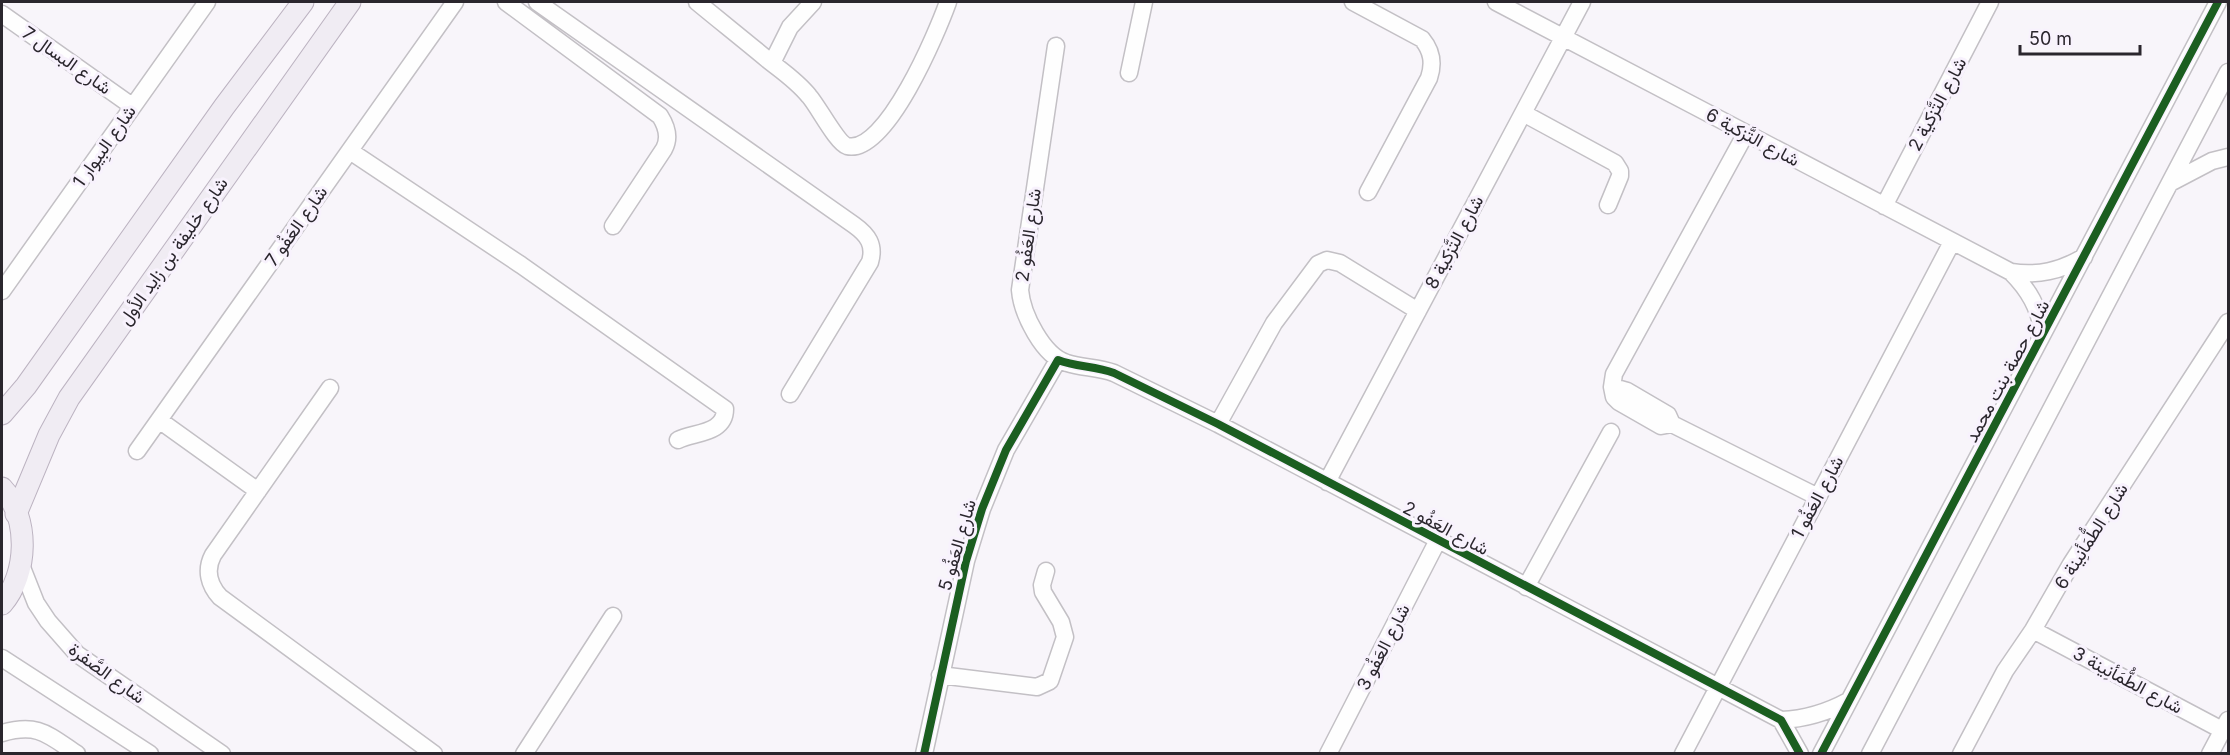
<svg xmlns="http://www.w3.org/2000/svg" width="2230" height="755" viewBox="0 0 2230 755" font-family="Inter,Vazirmatn,sans-serif">
  <style>
    .lines { fill: none; stroke-linecap: round; stroke-linejoin: round }
    .minor-casing { stroke: #c3c0c5; stroke-width: 19 }
    .major-casing { stroke: #bcb3c1; stroke-width: 23 }
    .minor { stroke: #fefefe; stroke-width: 16 }
    .major { stroke: #f0ecf3; stroke-width: 21 }
    .cycleway-casing { stroke: #f8f2fd; stroke-width: 11 }
    .cycleway { stroke: #1b5e20; stroke-width: 8 }
    .labels { text-anchor: middle; dominant-baseline: central; stroke-width: 6; stroke-linejoin: round; paint-order: stroke }
    .street-label { font-size: 18px; fill: #2a262d; stroke: #f8f2fd }
  </style>
  <rect width="100%" height="100%" fill="#f8f5fa"/>
  <g class="lines">
    <g class="minor-casing">
      <path id="minor" d="M506,2l154,114c7,11 10,22 4,33l-51,77
        M537,2l317,223c14,10 21,20 16,37l-80,132
        M697,2c23,19 47,38 71,58 14,11 29,21 41,36 9,10 28,47 38,50 39,10 91,-116 101,-144
        M1353,2l69,37c10,12 12,24 7,39l-61,114
        M1496,2l515,270c18,18 28,36 32,61
        M2,14l130,92
        M1056,46l-36,244c2,24 23,66 47,73 15,5 31,4 47,10l104,51 563,296 19,34
        M772,63l18,-36 23,-25
        M1129,73l15,-71
        M1523,113l92,50 5,8v5l-12,29
        M1746,133l-132,241 -2,13 2,10 5,5 42,24 11,-2 146,73
        M350,151l171,114 204,144c0,25 -31,23 -47,31
        M2170,183l42,-22 16,-4
        M1884,206l106,-204
        M2011,272c27,4 49,-1 73,-15
        M2,291l205,-289
        M330,388l-117,167c-8,15 -4,30 7,42l214,157
        M1614,391l6,-2 7,2 41,24 4,9
        M159,420l99,71
        M1218,424l56,-101 44,-59 9,-4 13,3 78,48
        M137,451l318,-449
        M1327,482l255,-480
        M21,565l15,38 12,18 29,33 145,100
        M1526,587l85,-155
        M2033,630l189,100
        M2,658l148,96
        M940,675l97,12 13,-6 15,-44 -4,-15 -18,-30 -1,-7 4,-14
        M1781,720c24,-1 45,-7 67,-19
        M2,733c36,-10 45,1 75,21
        M524,754l89,-138
        M924,754l42,-193 16,-52 24,-59 52,-90
        M1328,754l110,-214
        M1683,754l269,-512
        M1821,754l397,-752
        M1870,754l358,-682
        M1961,754l44,-83 28,-41 38,-66 157,-242
        M2210,754l18,-34"/>
    </g>
    <g class="major-casing">
      <path id="major" d="M2,414l24,-28 198,-279 79,-105
        M2,488c28,30 26,86 0,116
        M16,514l33,-79 20,-37 281,-396"/>
    </g>
    <use href="#minor" class="minor"/>
    <use href="#major" class="major"/>
    <g class="cycleway-casing">
      <path id="cycleway" d="M924,754l42,-193 16,-52 24,-59 52,-90c18,7 37,6 56,13l104,51 563,296 19,34
        M1821,754l397,-752"/>
    </g>
    <use href="#cycleway" class="cycleway"/>
  </g>
  <g class="labels">
    <g class="street-label">
      <text transform="translate(67 60) rotate(35)">شارع البسال 7</text>
      <text transform="translate(1937 104) rotate(-62)">شارع التَّزكية 2</text>
      <text transform="translate(1753 137) rotate(28)">شارع التَّزكية 6</text>
      <text transform="translate(104 146) rotate(-55)">شارع البِيوار 1</text>
      <text transform="translate(296 226) rotate(-55)">شارع العَفُو 7</text>
      <text transform="translate(1028 235) rotate(-82)">شارع العَفُو 2</text>
      <text transform="translate(1454 242) rotate(-62)">شارع التَّزكية 8</text>
      <text transform="translate(173 251) rotate(-55)">شارع خليفة بن زايد الأول</text>
      <text transform="translate(2007 371) rotate(-62)">شارع حصة بنت محمد</text>
      <text transform="translate(1817 497) rotate(-62)">شارع العَفُو 1</text>
      <text transform="translate(1446 528) rotate(28)">شارع العَفُو 2</text>
      <text transform="translate(2091 536) rotate(-58)">شارع الطُّمَأنِينة 6</text>
      <text transform="translate(957 545) rotate(-74)">شارع العَفُو 5</text>
      <text transform="translate(1383 647) rotate(-63)">شارع العَفُو 3</text>
      <text transform="translate(107 673) rotate(36)">شارع الصَّفرة</text>
      <text transform="translate(2128 680) rotate(28)">شارع الطُّمَأنِينة 3</text>
    </g>
  </g>
  <rect width="2230" height="755" fill="none" stroke="#2a262d" stroke-width="6"/>
  <path d="M2020 45v9h120v-9" fill="none" stroke="#2a262d" stroke-width="3"/>
  <text x="2029" y="45" font-size="18" fill="#2a262d" stroke="#f8f2fd" stroke-width="4.5" paint-order="stroke">50 m</text>
</svg>
